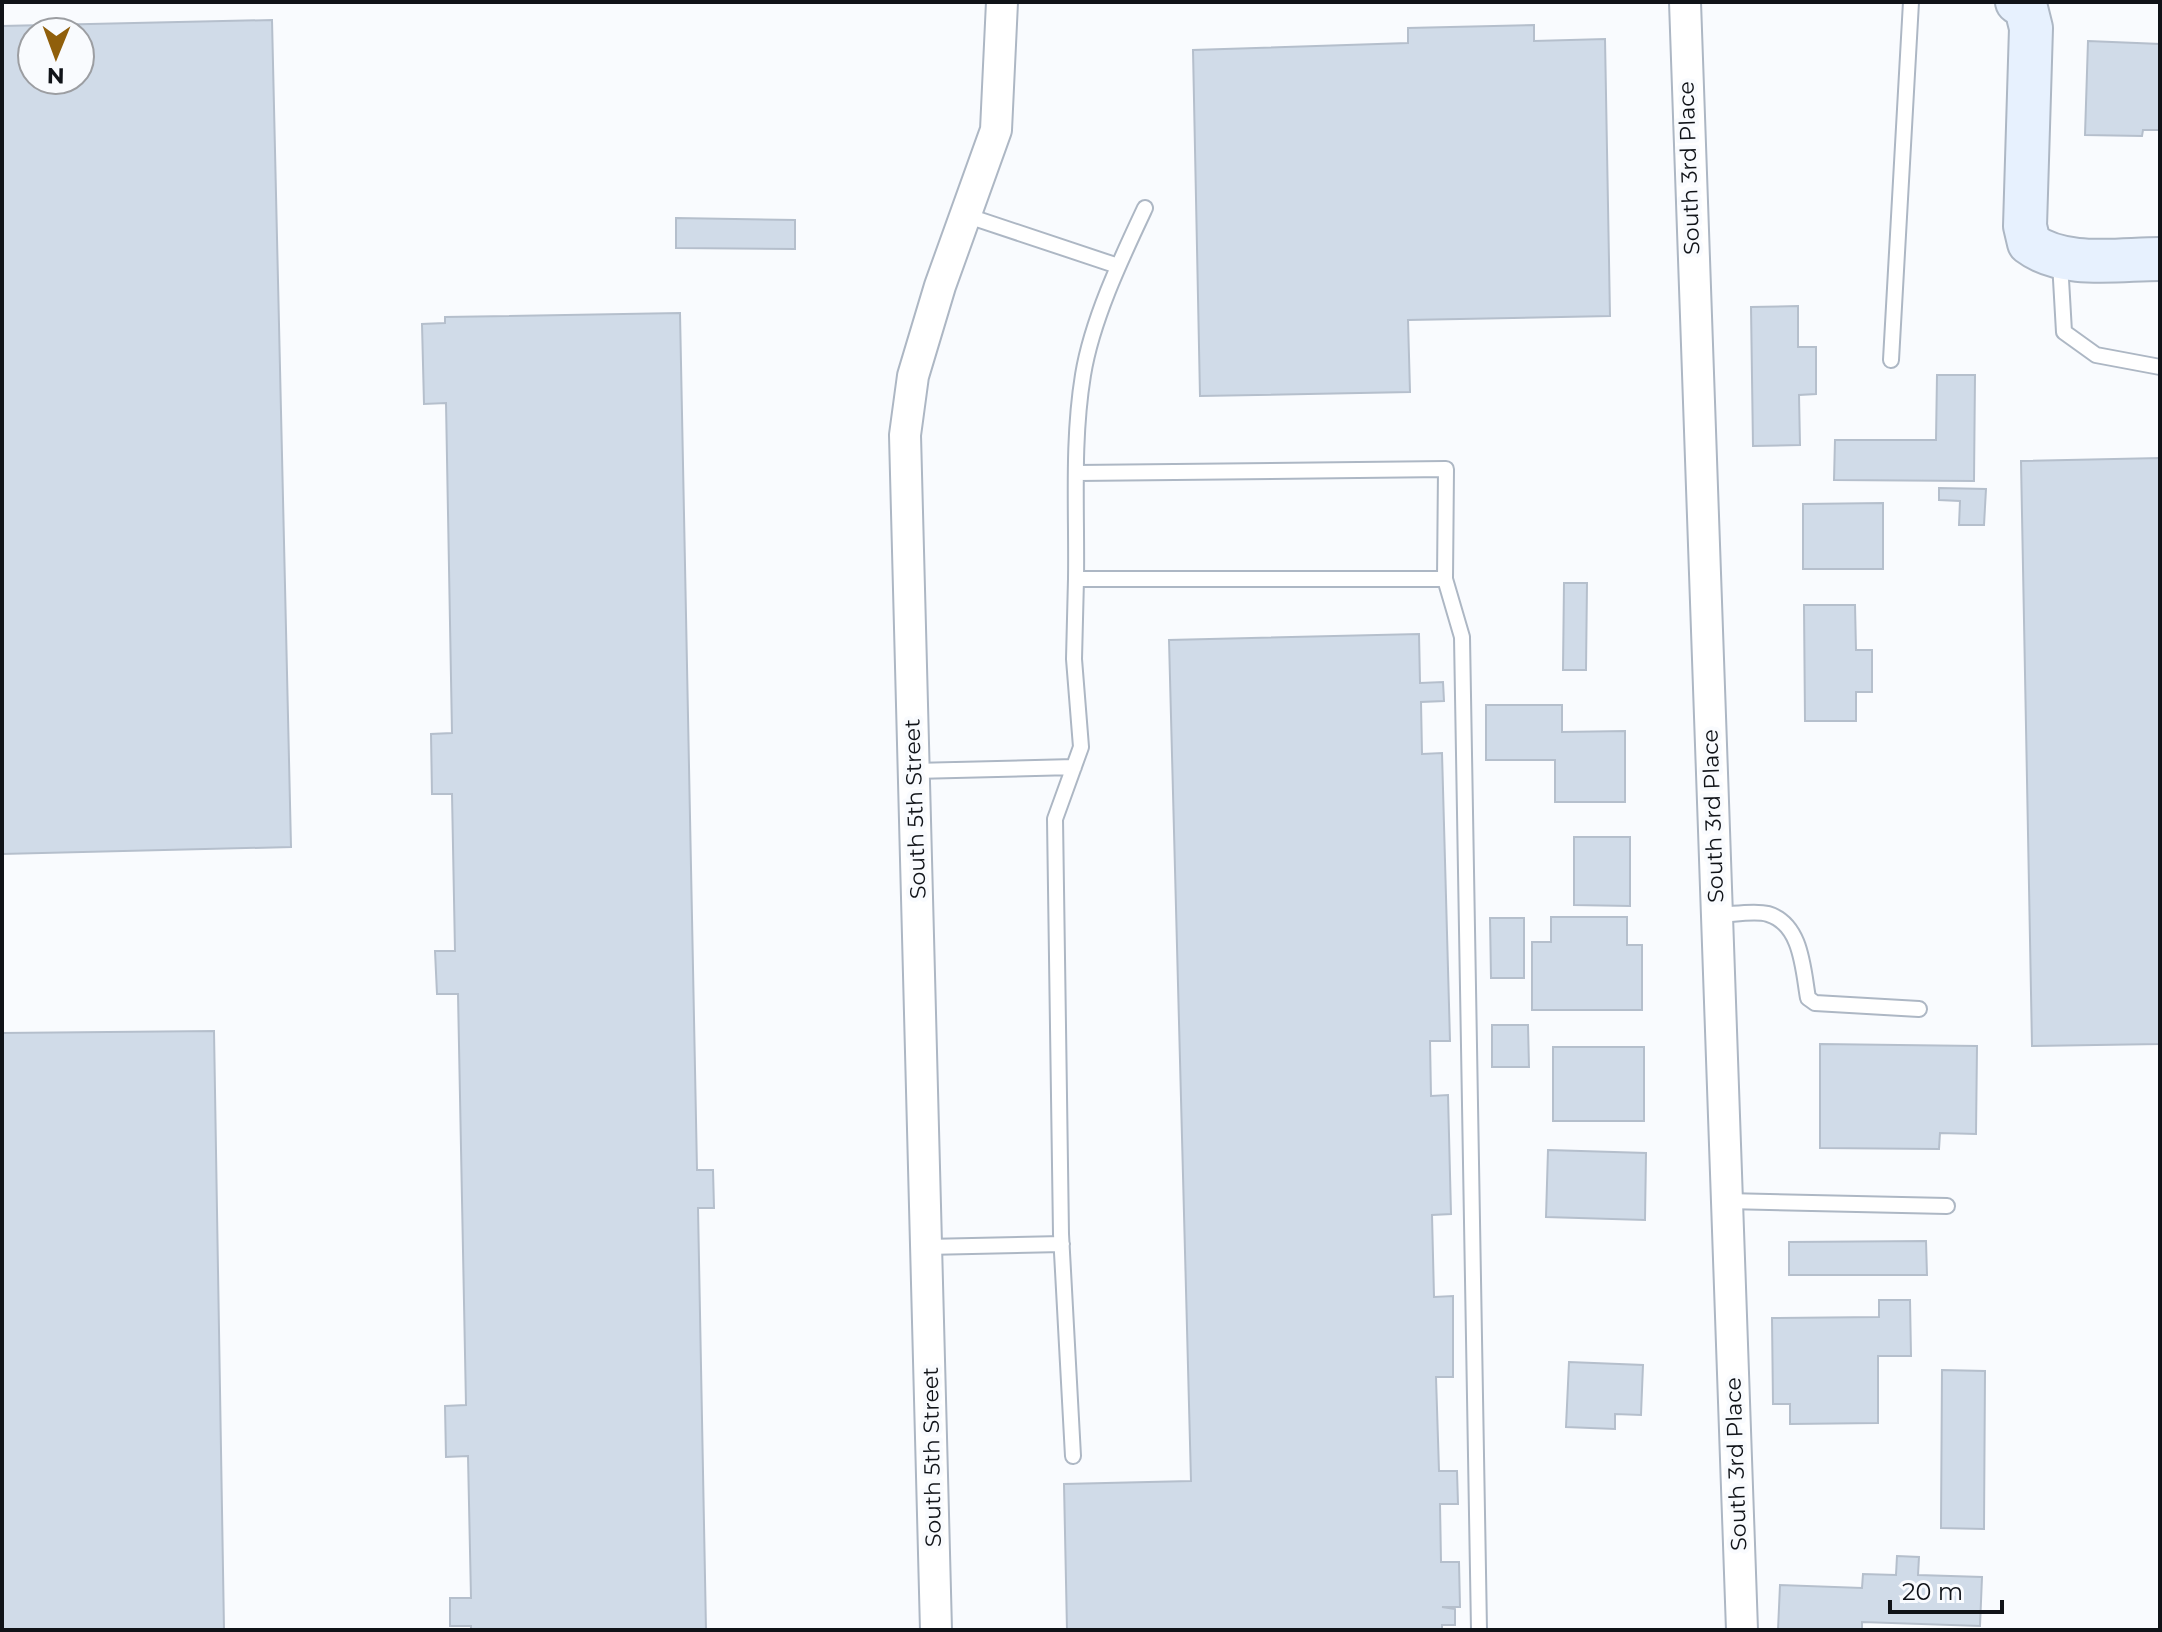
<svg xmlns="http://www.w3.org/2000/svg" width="2162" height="1632" viewBox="0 0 2162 1632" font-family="Montserrat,sans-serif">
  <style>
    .building { fill: #d0dbe8; stroke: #b5bfcc; stroke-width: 2; fill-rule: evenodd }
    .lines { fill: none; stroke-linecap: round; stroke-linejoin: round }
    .lane-casing { stroke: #adb7c4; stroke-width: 18 }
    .street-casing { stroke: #adb7c4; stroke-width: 34 }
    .secondary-casing { stroke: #adb7c4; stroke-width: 46 }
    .lane { stroke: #fff; stroke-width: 14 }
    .street { stroke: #fff; stroke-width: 30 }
    .secondary { stroke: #e7f1fe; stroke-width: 42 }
    .labels { text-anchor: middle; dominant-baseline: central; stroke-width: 8; stroke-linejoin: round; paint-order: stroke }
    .street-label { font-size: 22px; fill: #101318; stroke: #f9fbfe }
  </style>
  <rect width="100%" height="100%" fill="#f9fbfe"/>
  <path class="building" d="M272,20l19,827 -289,7v-828zM32,32h48v48h-48z
    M1534,25v16l71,-2 5,277 -202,4 2,72 -210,4 -7,-346 215,-7v-15z
    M2088,41l72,3v86h-17l-1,6 -57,-1z
    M676,218l119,2v29l-119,-1z
    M1798,306v41h18v47l-17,1 1,50 -47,1 -2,-139z
    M680,313l17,857h16l1,38h-16l8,422h-235v-4h-21v-28h21l-3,-142 -22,1 -1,-51 21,-1 -8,-411h-21l-2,-43h20l-3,-157h-20l-1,-60 21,-1 -6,-330 -22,1 -2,-80 23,-1v-6z
    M1937,375h38l-1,106 -140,-1 1,-40h101z
    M2160,458v586l-128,2 -11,-585z
    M1939,488l47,1 -2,36h-25l1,-24 -21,-1z
    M1883,503v66h-80v-65z
    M1564,583h23l-1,87h-23z
    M1804,605h51l1,45h16v42h-16v29h-51z
    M1419,634l1,49 23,-1 1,19 -23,1 1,52 20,-1 8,288h-20l1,55 17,-1 3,119 -19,1 2,82 19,-1v81h-17l3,94h18l1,33h-18l1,58h18l1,45h-18l13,2v16h-13v5h-375l-3,-146 127,-3 -22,-841z
    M1486,705h76v27l63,-1v71h-70v-42h-69z
    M1574,837h56v69l-56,-1z
    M1551,917h76v28h15v65h-110v-68h19z
    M1490,918h34v60h-33z
    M1492,1025h36l1,42h-37z
    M214,1031l10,599h-222v-597z
    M1820,1044l157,2 -1,88 -36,-1 -1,16 -119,-1z
    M1553,1047h91v74h-91z
    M1548,1150l98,3 -1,67 -99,-3z
    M1926,1241l1,34h-138v-33z
    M1879,1300h31l1,56h-33v67l-88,1v-20h-17l-1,-86 107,-1z
    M1569,1362l74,3 -2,50 -26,-1v15l-49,-2z
    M1942,1370l43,1 -1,158 -43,-1z
    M1897,1556l22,1 -1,18 64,2 -2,49 -118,-4v8h-84l2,-45 82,3 1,-14 33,1z"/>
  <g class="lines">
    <g class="lane-casing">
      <path id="lane" d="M965,215l153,51
        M2060,262l4,70 32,23 64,12
        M1891,360l20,-358
        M1077,473l369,-4 -1,110
        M1076,579c1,-68 -4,-137 7,-204 9,-55 38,-116 62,-167
        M914,771l160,-4
        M1716,915c15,0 38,-5 52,-1 34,10 35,56 40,84l7,5 104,6
        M1726,1201l221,5
        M926,1247l136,-3
        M1073,1456l-12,-222 -6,-415 26,-72 -7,-88 2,-80h369l17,58 17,993"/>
    </g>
    <g class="street-casing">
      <path id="street" d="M1685,2l57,1628
        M936,1630l-31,-1195 8,-59 27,-90 56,-156 6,-128"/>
    </g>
    <g class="secondary-casing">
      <path id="secondary" d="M2017,2l9,6 5,20 -6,198 4,17c34,26 90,16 131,16"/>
    </g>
    <use href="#lane" class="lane"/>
    <use href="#street" class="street"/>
    <use href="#secondary" class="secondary"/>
  </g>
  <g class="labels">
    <g class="street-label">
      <text transform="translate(1689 168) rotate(-92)">South 3rd Place</text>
      <text transform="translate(915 809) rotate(-92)">South 5th Street</text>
      <text transform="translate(1713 816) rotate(-92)">South 3rd Place</text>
      <text transform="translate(932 1457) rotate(-91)">South 5th Street</text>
      <text transform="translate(1736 1464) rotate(-92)">South 3rd Place</text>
    </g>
  </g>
  <rect width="2162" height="1632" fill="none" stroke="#101318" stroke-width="8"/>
  <g transform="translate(56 56) rotate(181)"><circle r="38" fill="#f9fbfe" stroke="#9c9ea2" stroke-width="2"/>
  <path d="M0-6L14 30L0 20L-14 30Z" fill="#905f0b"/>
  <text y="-12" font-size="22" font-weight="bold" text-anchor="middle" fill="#101318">N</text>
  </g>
  <path d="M1890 1600v12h112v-12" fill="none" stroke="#101318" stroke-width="4"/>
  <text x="1902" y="1600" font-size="24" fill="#101318" stroke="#f9fbfe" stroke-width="6" paint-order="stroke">20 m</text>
</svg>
